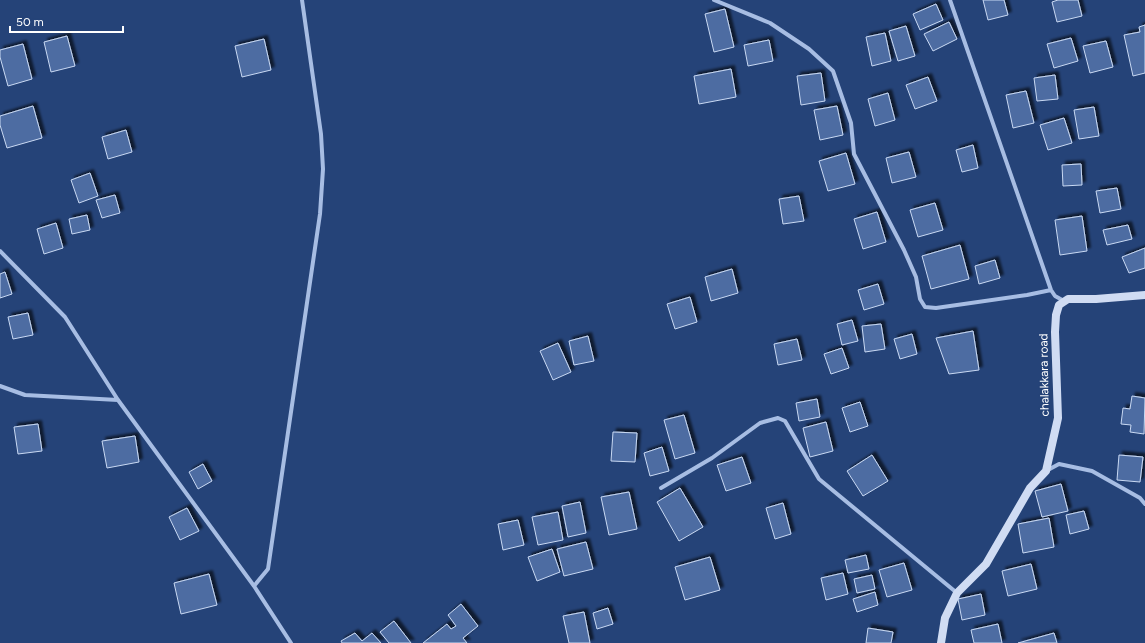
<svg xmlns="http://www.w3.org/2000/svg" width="1145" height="643" viewBox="0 0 1145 643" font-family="Figtree,sans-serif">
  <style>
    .building { fill: #4d6ca2; stroke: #c9d9f3; filter: url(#shadow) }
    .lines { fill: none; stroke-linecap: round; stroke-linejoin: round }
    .street { stroke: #a7bde3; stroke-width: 4 }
    .secondary { stroke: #d0dcf3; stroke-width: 8 }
    .labels { text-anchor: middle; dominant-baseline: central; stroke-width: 3; stroke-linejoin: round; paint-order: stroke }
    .street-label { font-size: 12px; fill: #fff; stroke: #254378 }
  </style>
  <defs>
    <filter id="shadow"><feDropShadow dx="3.5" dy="-3.5" stdDeviation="1" flood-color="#0009"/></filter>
  </defs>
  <rect width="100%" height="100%" fill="#254378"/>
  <path class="building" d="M983,0h21l4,15 -20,5z
    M1058,0h20l4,16 -25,6 -5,-20z
    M936,4l7,16 -23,10 -7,-16z
    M725,9l9,38 -20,5 -9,-38z
    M949,22l8,17 -24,12 -9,-17z
    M1145,25v48l-12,3 -9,-41 16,-3 -1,-5z
    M906,26l9,30 -17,5 -9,-30z
    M885,33l6,28 -19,5 -6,-29z
    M67,36l8,30 -24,6 -7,-30z
    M1071,38l7,23 -24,7 -7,-24z
    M264,39l7,31 -29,7 -7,-31z
    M769,40l4,21 -25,5 -4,-21z
    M1106,41l7,26 -23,6 -7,-27z
    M23,44l9,35 -24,7 -8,-29v-7z
    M731,69l5,28 -37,7 -5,-28z
    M821,73l4,28 -24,4 -4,-29z
    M1055,75l3,24 -21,2 -3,-23z
    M928,77l9,24 -22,8 -9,-24z
    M1026,91l8,32 -21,5 -7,-33z
    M888,93l7,27 -20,6 -7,-27z
    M33,106l9,32 -35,10 -7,-23v-9z
    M837,106l6,29 -23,5 -6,-30z
    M1094,107l5,29 -20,3 -5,-29z
    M1064,118l8,25 -24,7 -8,-25z
    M126,130l6,22 -24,7 -6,-22z
    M973,145l5,23 -16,4 -6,-22z
    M909,152l7,25 -24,6 -6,-25z
    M846,153l9,31 -27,7 -9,-30z
    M1081,164l1,21 -19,1 -1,-21z
    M90,173l8,23 -19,7 -8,-23z
    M1117,188l4,21 -21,4 -4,-22z
    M115,195l5,18 -18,5 -6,-18z
    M799,196l5,25 -21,3 -4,-25z
    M935,203l8,27 -25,7 -8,-27z
    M877,212l9,30 -23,7 -9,-30z
    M87,215l3,15 -18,4 -3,-15z
    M1082,216l5,35 -27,4 -5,-35z
    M56,223l7,25 -19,6 -7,-25z
    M1128,225l4,14 -25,6 -4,-15z
    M960,245l9,34 -38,10 -9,-33z
    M1145,248v20l-16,5 -7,-16z
    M995,260l5,18 -21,6 -4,-18z
    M732,269l6,24 -27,8 -6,-24z
    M5,272l7,22 -12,4v-24z
    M878,284l6,20 -20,6 -6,-20z
    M690,297l7,25 -22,7 -8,-25z
    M28,313l5,22 -20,4 -5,-22z
    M852,320l6,21 -16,4 -5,-21z
    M881,324l4,25 -20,3 -3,-26z
    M973,331l6,39 -30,4 -13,-36z
    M912,334l5,20 -17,5 -6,-20z
    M588,336l6,25 -20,4 -5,-24z
    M797,339l5,21 -24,5 -4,-21z
    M558,343l13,29 -18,8 -13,-29z
    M842,348l7,20 -18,6 -7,-20z
    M1132,396l13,2 -1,36 -14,-2 1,-7 -10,-1 2,-16 7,1z
    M817,399l3,18 -21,4 -3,-18z
    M860,402l8,24 -18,6 -8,-24z
    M684,415l11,38 -20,6 -11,-39z
    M826,422l7,29 -23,6 -7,-29z
    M38,424l4,27 -24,3 -4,-27z
    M613,432l24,1 -2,29 -24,-1z
    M135,436l4,26 -32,6 -5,-27z
    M662,447l7,24 -19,5 -6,-23z
    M872,455l16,26 -25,15 -16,-25z
    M1119,455l24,2 -3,25 -23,-2z
    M742,457l9,26 -25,8 -9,-26z
    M203,464l9,17 -14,8 -9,-17z
    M1061,484l7,27 -26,6 -7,-26z
    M680,488l23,39 -24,14 -22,-39z
    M629,492l8,37 -28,6 -8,-38z
    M580,502l6,31 -18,4 -6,-31z
    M783,503l8,31 -16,5 -9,-31z
    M187,508l12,23 -19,9 -11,-23z
    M1084,511l5,18 -19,5 -4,-19z
    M558,512l5,28 -25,5 -6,-28z
    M1049,518l5,29 -31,6 -5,-29z
    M518,520l6,25 -21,5 -5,-26z
    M586,542l7,27 -29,7 -7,-27z
    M552,549l8,23 -23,9 -9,-24z
    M866,555l3,14 -21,4 -3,-13z
    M710,557l10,33 -35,10 -10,-33z
    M904,563l8,27 -25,7 -8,-27z
    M1031,564l6,25 -29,7 -6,-25z
    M843,573l5,21 -22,6 -5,-22z
    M209,574l8,31 -36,9 -7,-31z
    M872,575l3,14 -18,4 -3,-14z
    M875,592l3,13 -21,7 -4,-13z
    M981,594l4,21 -23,5 -4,-21z
    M461,604l17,22 -15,12 4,5h-44l24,-19 4,5 5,-3 -8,-11z
    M608,608l5,16 -16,5 -4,-16z
    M584,612l6,31h-21l-6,-27z
    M394,621l17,22h-22l-9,-11z
    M998,624l4,19h-28l-3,-13z
    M868,628l25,4 -2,11h-25z
    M355,633l7,8 10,-8 9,10h-39l-1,-2z
    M1054,633l3,10h-39z"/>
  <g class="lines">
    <path class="street" d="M714,0l56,23 39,26 24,22 18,52 3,31 50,96 12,27 4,22 5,8 11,1 91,-13 24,-5
      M950,0l101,290 4,6 9,5
      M0,251l65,66 53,83 136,186 37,57
      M0,386l25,9 93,5
      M1046,471l13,-7 33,7 48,27 5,6
      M661,488l51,-30 48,-35 18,-5 7,3 34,58 138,114
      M254,586l14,-17 52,-355 3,-45 -2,-35 -19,-134"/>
    <path class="secondary" d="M941,643l4,-25 12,-25 29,-29 44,-76 16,-17 12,-53 -3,-86 1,-17 3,-10 9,-6h28l49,-4"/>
  </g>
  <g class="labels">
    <g class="street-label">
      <text transform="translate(1044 375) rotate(-91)">chalakkara road</text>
    </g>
  </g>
  <path d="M10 26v6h113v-6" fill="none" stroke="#ffffff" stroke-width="2"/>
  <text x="16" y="26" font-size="12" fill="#ffffff" stroke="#254378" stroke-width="3" paint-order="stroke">50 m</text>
</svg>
